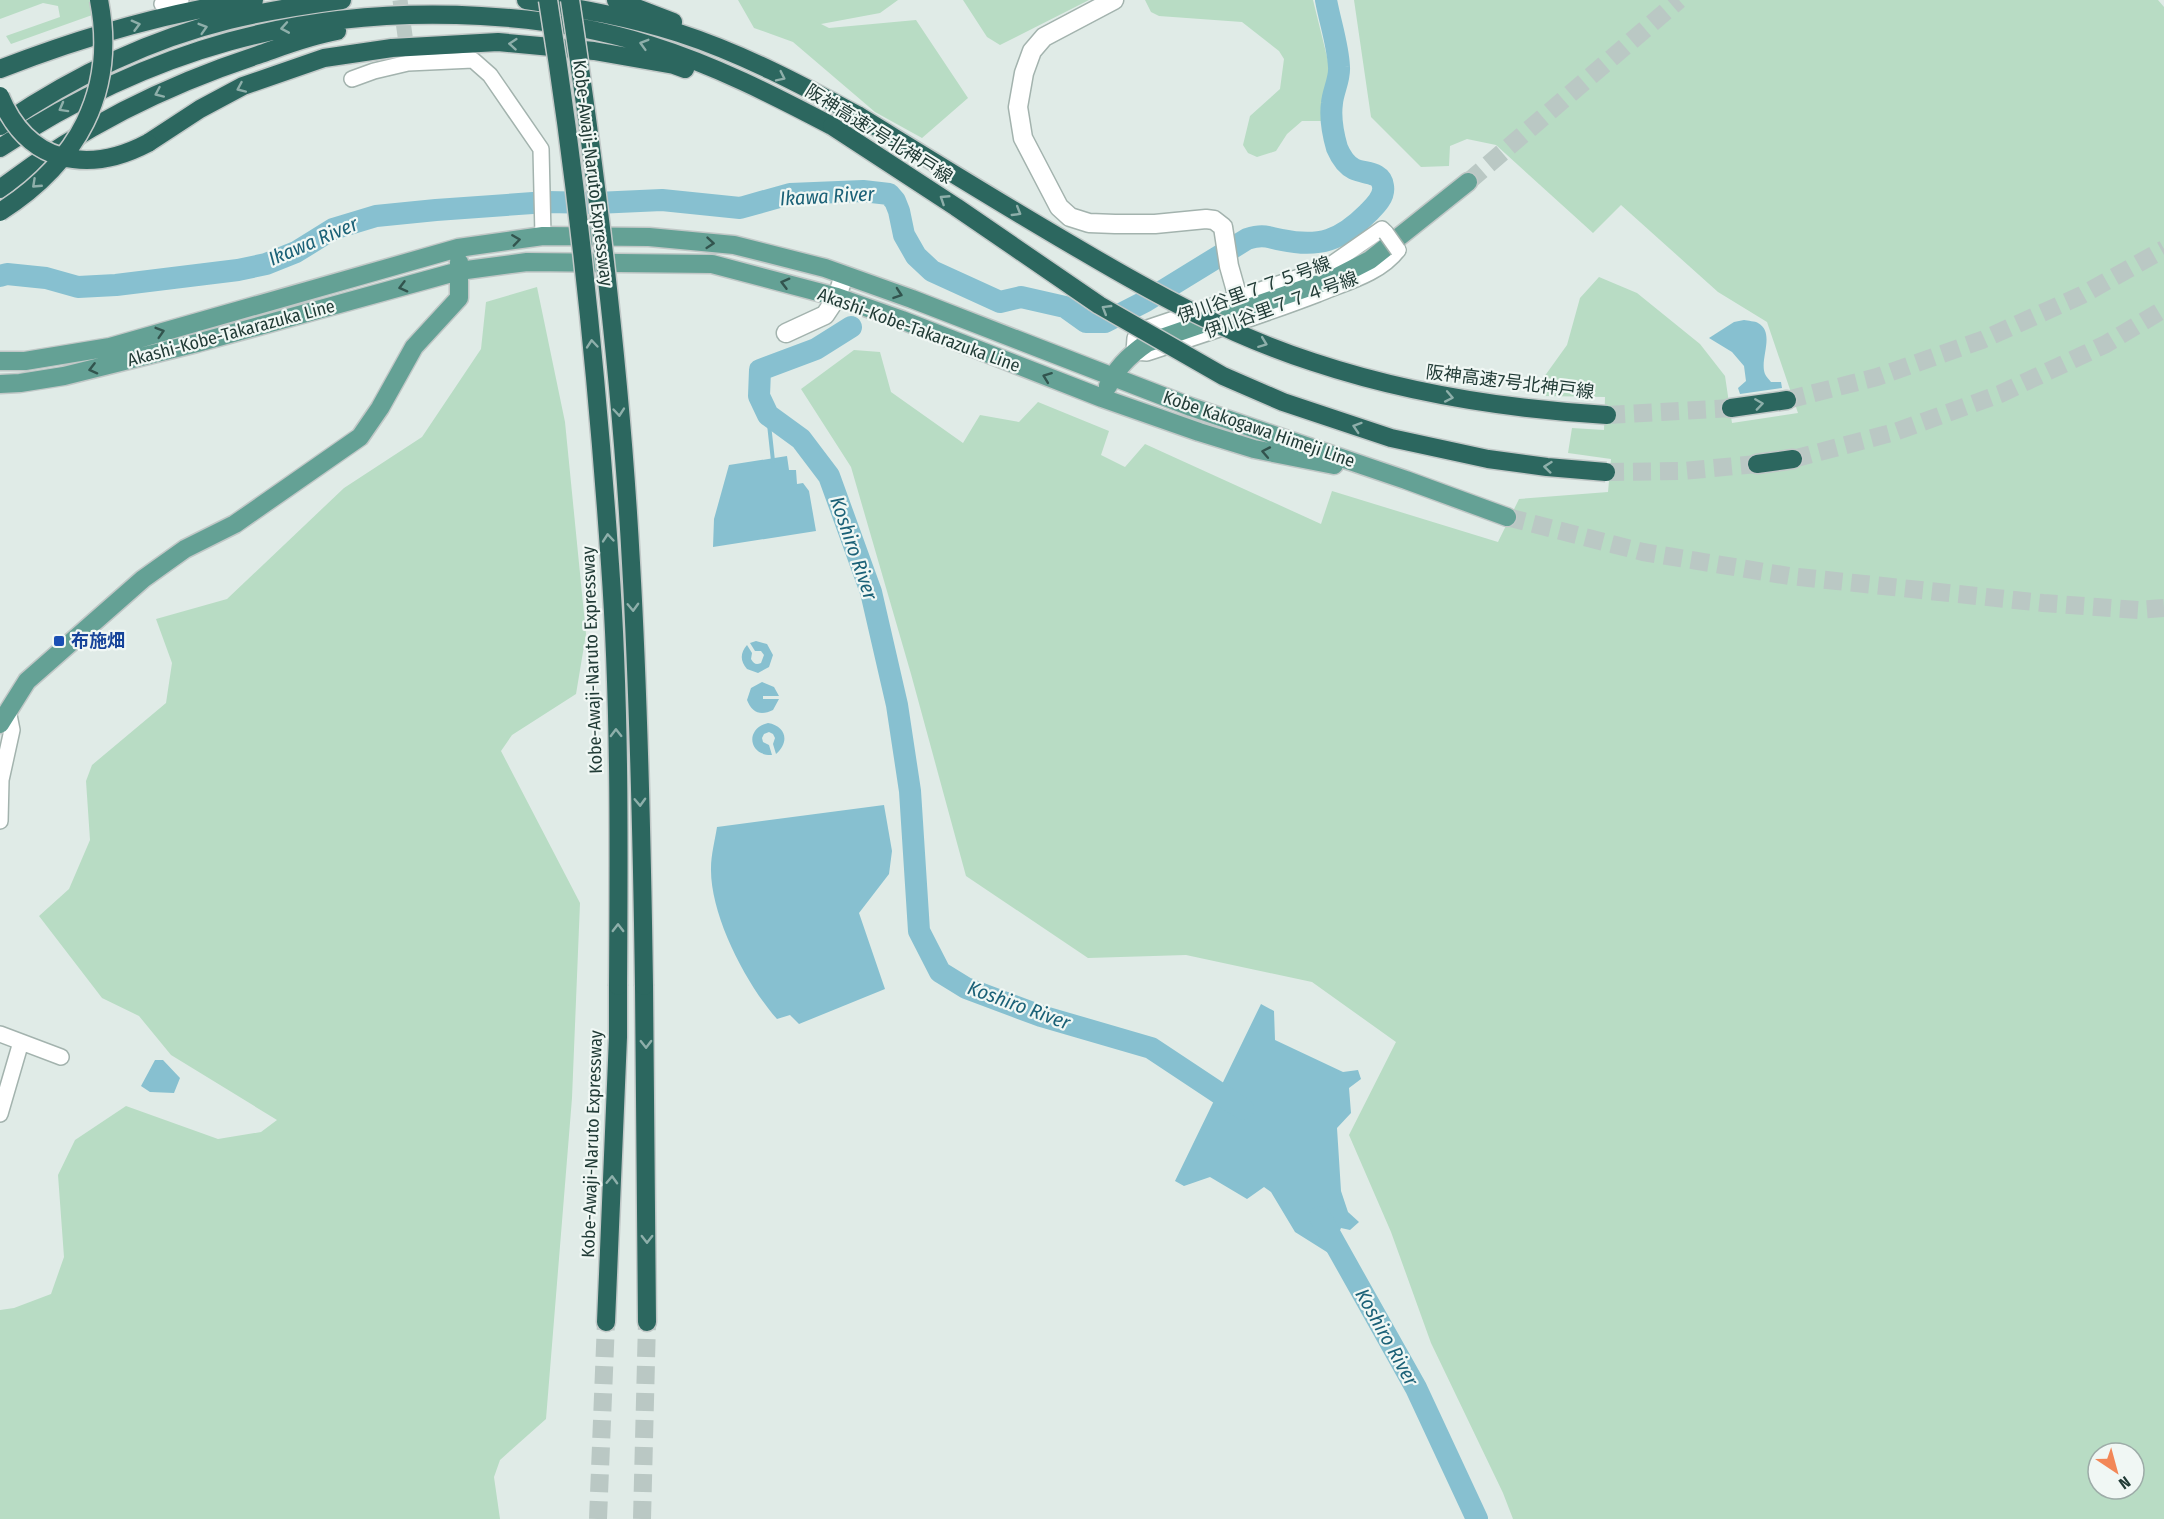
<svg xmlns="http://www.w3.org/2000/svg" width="2164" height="1519" viewBox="0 0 2164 1519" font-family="'Fira Sans Condensed','Noto Sans JP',sans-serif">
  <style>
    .green { fill: #b8dcc4; fill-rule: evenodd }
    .water { fill: #87c0d0 }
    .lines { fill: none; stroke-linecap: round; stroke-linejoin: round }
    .stream { stroke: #87c0d0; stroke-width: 4 }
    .river { stroke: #87c0d0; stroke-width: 22 }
    .minor-tunnel { stroke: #bac8c4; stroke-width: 15; stroke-dasharray: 15 8; stroke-linecap: butt }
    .primary-tunnel { stroke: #bac8c4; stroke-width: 18; stroke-dasharray: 18 9; stroke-linecap: butt }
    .motorway-tunnel { stroke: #bac8c4; stroke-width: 18; stroke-dasharray: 18 9; stroke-linecap: butt }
    .minor-casing { stroke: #a3b3ae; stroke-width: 18 }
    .tertiary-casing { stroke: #a3b3ae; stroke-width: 21 }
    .primary-casing { stroke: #c1c8c7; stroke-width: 21 }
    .motorway-casing { stroke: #c1c8c7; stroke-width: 21 }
    .minor { stroke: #fff; stroke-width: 15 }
    .tertiary { stroke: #fff; stroke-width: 18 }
    .primary { stroke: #64a195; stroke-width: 18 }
    .motorway { stroke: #2c675f; stroke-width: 18 }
    .minor-bridge-casing { stroke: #a3b3ae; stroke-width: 18; stroke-linecap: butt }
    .motorway-bridge-casing { stroke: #c1c8c7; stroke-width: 21; stroke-linecap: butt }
    .minor-bridge { stroke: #fff; stroke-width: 15 }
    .motorway-bridge { stroke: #2c675f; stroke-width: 18 }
    .oneway { stroke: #8eafaa }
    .oneway2 { stroke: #32544e }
    .transit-dot { fill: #1a4fb4; stroke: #f0f7f4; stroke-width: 2 }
    .labels { text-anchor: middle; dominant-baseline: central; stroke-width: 4.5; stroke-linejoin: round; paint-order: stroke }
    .street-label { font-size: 18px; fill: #213b36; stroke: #f0f7f4 }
    .transit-label { font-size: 18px; font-weight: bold; fill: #164399; stroke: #f0f7f4; text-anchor: start }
    .water-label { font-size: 20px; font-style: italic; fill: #1b6177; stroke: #f0f7f4 }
  </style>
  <rect width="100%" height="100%" fill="#e0ebe7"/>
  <path class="green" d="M0,0h93l2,14 -84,30 -5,-8 54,-19 -2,-11 -15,-3 -43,16z
    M738,0h160l-18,13 -59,11 8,4 87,-8 52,78 -46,40 -47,-26 -82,-70 -39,-14z
    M963,0h126l-89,45 -13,-8z
    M1145,0h168l17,69 -7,52h-21l-15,13 -11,17 -19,6 -9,-4 -5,-8 7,-29 30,-27 4,-30 -5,-8 -37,-29 -83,-6 -8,-4z
    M1354,0h804l6,7v1512h-651l-10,-26 -72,-150 -40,-111 -42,-97 47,-93 -84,-60 -126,-27 -98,3 -122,-82 -55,-202 -60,-207 -50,-78 53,-39 26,2 11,40 72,51 17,-28 39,7 19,-20 71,29 -8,24 24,12 20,-23 176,80 11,-33 166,51 21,-43 89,-7 3,-33 -43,-6 4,-25 32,2 1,-33 -63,-1 2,-19 23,-32 13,-47 19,-21 38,16 63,51 25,32 7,47 66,-10 -31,-91 -49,-30 -97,-87 -28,28 -97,-88 -29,-6 -17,7 -1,20 -28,1 -50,-50zM2098,1453h36v36h-36z
    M537,287l28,135 21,212 -10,60 -64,41 -11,16 79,152 -8,195 -26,321 -46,41 -6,17 6,42h-500v-209l14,-2 37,-14 13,-37 -6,-82 17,-35 51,-34 92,33 43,-7 16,-12 -106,-65 -32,-39 -37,-18 -63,-82 30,-27 21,-49 -4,-59 6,-16 74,-62 6,-40 -16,-44 71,-20 117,-111 78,-51 59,-88 5,-47z"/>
  <path class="water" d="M1744,320c4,1 11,1 14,3 18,10 1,36 7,51 1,3 4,5 6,8h10l1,6 -42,6 -2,-6 8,-7 -2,-15 -12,-14 -23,-14 25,-16z
    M787,456l2,14h7l1,14 6,-1 6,8 7,40 -103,16 1,-28 15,-54z
    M756,641l11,3 6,11 -4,12 -11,6 -11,-4c-7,-8 -7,-16 0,-24l5,8 -1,6c3,5 5,6 10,4l3,-8 -3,-4h-6l-5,-8z
    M762,682l12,5 5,9h-16v3h16l-6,11c-12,6 -21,3 -26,-10l4,-12z
    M768,723c18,3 22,19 8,31l-3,-10 2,-6 -2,-4 -4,-2 -5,2 -2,4 1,4 6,3 3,10c-24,1 -27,-27 -4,-32z
    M884,805l8,46 -3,23 -30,39 26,76 -86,35 -9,-9 -13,4c-31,-35 -67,-104 -66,-151 0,-13 4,-28 6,-41z
    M1261,1004l13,7 1,29 68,32 15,-2 3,9 -12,9 2,25 -14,15 4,63 7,21 11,10 -9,8 -9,-2 -11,26 -35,-22 -24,-40 -7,-5 -17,12 -37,-22 -26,9 -9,-5z
    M155,1060h8l17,18 -6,15 -24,-1 -9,-6z"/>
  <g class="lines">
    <path class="stream" d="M768,415l5,46"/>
    <path class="river" d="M0,276l7,-2 39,4 32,9 38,-2 122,-15 28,-6 30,-12 37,-23 43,-13 60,-6 111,-8 49,1 66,-3 78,8 50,-14 73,-3 26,3 6,7 4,10 5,24 12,21 16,15 68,31 21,-5 44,10 21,15h19l41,-21 101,-62c17,-5 19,-2 35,1 38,8 59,0 86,-27 7,-7 17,-16 15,-27 -2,-15 -19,-12 -29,-17 -8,-4 -14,-14 -17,-21 -4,-14 -7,-31 -5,-45 1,-12 8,-24 7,-36 -1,-22 -9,-45 -13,-67
      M851,327l-35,22 -56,21 -1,26 9,19 33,24 28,37 42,116 26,113 13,86 9,140 21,41 26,16 75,28 110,32 92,61
      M1320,1217l96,171 61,131"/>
    <path class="minor-tunnel" d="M400,0l8,57"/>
    <path class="primary-tunnel" d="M1468,182l211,-182
      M1507,517l136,35 146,24 254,27 95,7 26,-2"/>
    <path class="motorway-tunnel" d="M1787,400l90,-23 105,-37 100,-45 82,-46
      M1607,415l124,-7
      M1793,459l102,-27 105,-38 106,-50 58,-35
      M1606,472l77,-1 74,-7
      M598,1519l8,-197
      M642,1519l5,-197"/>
    <g class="minor-casing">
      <path id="minor" d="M162,4l19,-4
        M352,79l22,-8 34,-8 65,-3 17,15 51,74 2,87
        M1386,233l-4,-4 -56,39 -182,61 -9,9 -1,14 13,1c57,-19 114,-37 171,-59 26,-11 62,-20 80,-44
        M0,821l1,-41 11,-50 -4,-20
        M0,1034l61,23
        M0,1114l21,-72"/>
    </g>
    <g class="tertiary-casing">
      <path id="tertiary" d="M1114,0l-70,37 -12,14 -8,22 -6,34 5,31 36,69 11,10 19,6 26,1h40l51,-5 8,1 9,7 6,39 9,32
        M786,333l39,-18 12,-18 7,-22"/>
    </g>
    <g class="primary-casing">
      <path id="primary" d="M0,361h25l85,-14 348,-99 85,-12 106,1 85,8 91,23 87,31 279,108 215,73 101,37
        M0,384l20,-1 44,-7 133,-33 262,-72 68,-9 185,2 125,33 65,23 200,78 97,34 55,17 80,16
        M1108,386c8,-18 23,-32 39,-43l188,-65 35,-18 98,-78
        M0,724l27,-43 116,-102 42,-30 50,-25 125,-87 20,-29 34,-61 45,-49v-36"/>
    </g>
    <g class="motorway-casing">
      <path id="motorway" d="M526,0c51,8 103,17 153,33 62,20 123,52 180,83
        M616,0l57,22
        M0,69c82,-32 167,-57 254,-69
        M0,126c69,-47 147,-86 229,-106 37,-9 75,-15 113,-20
        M148,143l52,-34 43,-23 81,-28 68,-10 106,-6 96,9 80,14 11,4
        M0,148c148,-98 303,-142 481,-132 57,3 114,12 169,29 64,20 123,50 182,81
        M0,189c80,-61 163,-103 258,-134 26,-9 51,-19 79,-24
        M1731,408l56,-8
        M1757,464l36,-5
        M644,986l3,336
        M606,1322l12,-285v-51"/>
    </g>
    <use href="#minor" class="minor"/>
    <use href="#tertiary" class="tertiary"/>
    <use href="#primary" class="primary"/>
    <use href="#motorway" class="motorway"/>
    <g class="minor-bridge-casing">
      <path id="minor-bridge" d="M1386,233l12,17"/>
    </g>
    <g class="motorway-bridge-casing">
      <path id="motorway-bridge" d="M548,0c30,187 49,375 62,564 10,140 9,282 8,422
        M570,0c28,186 51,376 61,563 8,141 11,282 13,423
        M0,96c27,67 87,79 148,47
        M859,116c75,46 149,92 225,136 73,43 148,84 229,110 96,32 193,47 294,53
        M832,126l124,81 143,98 124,71 60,26 108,36 97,21 59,8 59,5
        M0,212c77,-49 117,-120 99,-212"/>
    </g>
    <use href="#minor-bridge" class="minor-bridge"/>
    <use href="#motorway-bridge" class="motorway-bridge"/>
  </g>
  <defs><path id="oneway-chevron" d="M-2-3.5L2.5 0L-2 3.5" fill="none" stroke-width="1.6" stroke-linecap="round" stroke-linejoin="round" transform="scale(1.5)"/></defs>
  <g class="oneway">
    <use href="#oneway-chevron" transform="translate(136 25) rotate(-15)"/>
    <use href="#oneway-chevron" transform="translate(203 28) rotate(-17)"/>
    <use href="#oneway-chevron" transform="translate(285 28) rotate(170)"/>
    <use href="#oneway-chevron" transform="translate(513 44) rotate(-175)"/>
    <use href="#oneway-chevron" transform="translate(644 44) rotate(-164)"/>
    <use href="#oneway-chevron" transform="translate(781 77) rotate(26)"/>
    <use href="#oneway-chevron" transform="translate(241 88) rotate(156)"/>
    <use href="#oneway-chevron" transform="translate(159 93) rotate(156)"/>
    <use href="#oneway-chevron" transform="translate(63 108) rotate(151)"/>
    <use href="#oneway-chevron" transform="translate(36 184) rotate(137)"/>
    <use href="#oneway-chevron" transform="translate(944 199) rotate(-147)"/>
    <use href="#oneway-chevron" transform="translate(1017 212) rotate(31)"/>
    <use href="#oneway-chevron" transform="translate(1106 309) rotate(-149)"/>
    <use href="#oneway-chevron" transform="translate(1263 343) rotate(21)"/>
    <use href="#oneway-chevron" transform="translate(592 344) rotate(-95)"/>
    <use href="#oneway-chevron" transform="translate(1449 397) rotate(11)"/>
    <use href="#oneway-chevron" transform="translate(1759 404) rotate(-8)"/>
    <use href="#oneway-chevron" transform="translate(619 412) rotate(85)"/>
    <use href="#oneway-chevron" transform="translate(1357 427) rotate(-162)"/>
    <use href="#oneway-chevron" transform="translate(1548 467) rotate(-174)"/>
    <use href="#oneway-chevron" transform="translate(608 538) rotate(-95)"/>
    <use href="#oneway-chevron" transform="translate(633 607) rotate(88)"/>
    <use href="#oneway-chevron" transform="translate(616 733) rotate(-91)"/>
    <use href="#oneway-chevron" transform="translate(640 802) rotate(88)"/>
    <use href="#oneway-chevron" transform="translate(618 928) rotate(-90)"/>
    <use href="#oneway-chevron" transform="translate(646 1044) rotate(89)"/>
    <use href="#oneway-chevron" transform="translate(612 1180) rotate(-88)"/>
    <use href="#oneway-chevron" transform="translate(647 1239) rotate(90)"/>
  </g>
  <g class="oneway2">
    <use href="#oneway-chevron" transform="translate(516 240) rotate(-8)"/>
    <use href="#oneway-chevron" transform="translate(710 243) rotate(5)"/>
    <use href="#oneway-chevron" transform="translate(785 283) rotate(-165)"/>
    <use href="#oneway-chevron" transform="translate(403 287) rotate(165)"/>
    <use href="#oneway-chevron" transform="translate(898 294) rotate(19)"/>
    <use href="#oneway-chevron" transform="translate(160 332) rotate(-17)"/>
    <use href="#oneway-chevron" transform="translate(93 369) rotate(166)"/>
    <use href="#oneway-chevron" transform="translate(1047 377) rotate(-159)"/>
    <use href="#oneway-chevron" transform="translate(1266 452) rotate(-169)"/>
  </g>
  <rect class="transit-dot" x="53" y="635" width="12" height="12" rx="3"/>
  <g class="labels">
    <g class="street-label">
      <text transform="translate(879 134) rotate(32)">阪神高速7号北神戸線</text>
      <text transform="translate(593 173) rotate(83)">Kobe-Awaji-Naruto Expressway</text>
      <text transform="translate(1254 290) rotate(-20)">伊川谷里７７５号線</text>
      <text transform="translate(1281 305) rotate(-20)">伊川谷里７７４号線</text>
      <text transform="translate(919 330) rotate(20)">Akashi-Kobe-Takarazuka Line</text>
      <text transform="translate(231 333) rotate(-15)">Akashi-Kobe-Takarazuka Line</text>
      <text transform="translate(1510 382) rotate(7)">阪神高速7号北神戸線</text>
      <text transform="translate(1259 429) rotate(19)">Kobe Kakogawa Himeji Line</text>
      <text transform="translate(592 660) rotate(-92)">Kobe-Awaji-Naruto Expressway</text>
      <text transform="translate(592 1144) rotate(-88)">Kobe-Awaji-Naruto Expressway</text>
    </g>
    <g class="transit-label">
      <text x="71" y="641">布施畑</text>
    </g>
    <g class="water-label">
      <text transform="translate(827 196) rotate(-3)">Ikawa River</text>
      <text transform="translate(313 241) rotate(-23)">Ikawa River</text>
      <text transform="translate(854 548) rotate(71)">Koshiro River</text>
      <text transform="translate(1019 1005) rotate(20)">Koshiro River</text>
      <text transform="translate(1387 1337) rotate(61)">Koshiro River</text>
    </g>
  </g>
  <g transform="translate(2116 1471) rotate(144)"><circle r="28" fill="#f0f7f4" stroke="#9daca8" stroke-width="1.5"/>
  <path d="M0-4.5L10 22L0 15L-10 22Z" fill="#f28757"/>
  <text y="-9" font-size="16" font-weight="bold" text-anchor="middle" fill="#213b36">N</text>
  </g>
</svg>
